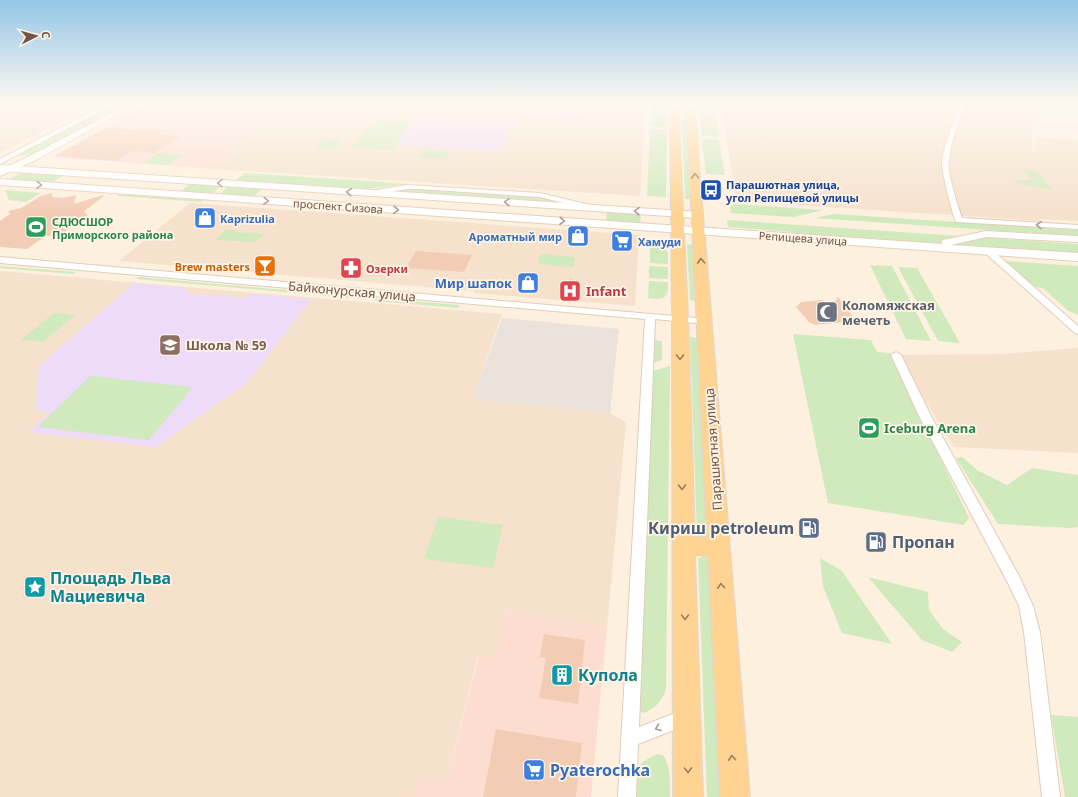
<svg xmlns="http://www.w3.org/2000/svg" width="1078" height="797" viewBox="0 0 1078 797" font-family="'Noto Sans',sans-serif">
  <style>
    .residential { fill: #f5e1cc }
    .commercial { fill: #feddd1 }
    .industrial { fill: #eae2db }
    .education { fill: #eddbf9 }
    .green { fill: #d0eabd }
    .building { fill: #f3ccb5 }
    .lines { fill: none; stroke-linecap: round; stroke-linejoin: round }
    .minor-casing { stroke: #e1ccba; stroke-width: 2 }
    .tertiary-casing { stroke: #e1ccba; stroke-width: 2 }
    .secondary-casing { stroke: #e8ceba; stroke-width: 2 }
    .primary-casing { stroke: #ddd6d3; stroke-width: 2 }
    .minor { fill: #fff; fill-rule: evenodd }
    .tertiary { fill: #fff; fill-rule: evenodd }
    .secondary { fill: #fff; fill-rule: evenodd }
    .primary { fill: #ffd493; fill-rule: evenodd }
    .oneway { stroke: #9d7b5d }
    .oneway2 { stroke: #ab9990 }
    .labels { text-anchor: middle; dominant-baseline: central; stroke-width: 3.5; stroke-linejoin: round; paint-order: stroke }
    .far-transit-label { font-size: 11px; font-weight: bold; fill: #164399; stroke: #fff4e5; text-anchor: start }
    .far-street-label { font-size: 11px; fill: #735546; stroke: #fff4e5 }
    .far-shop-label { font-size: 11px; font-weight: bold; fill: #366cbe; stroke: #fff4e5; text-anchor: start }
    .far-leisure-label { font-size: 11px; font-weight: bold; fill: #27864d; stroke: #fff4e5; text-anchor: start }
    .far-food-label { font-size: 11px; font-weight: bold; fill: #c56008; stroke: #fff4e5; text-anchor: end }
    .far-health-label { font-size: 11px; font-weight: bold; fill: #be3a42; stroke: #fff4e5; text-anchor: start }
    .shop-label { font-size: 13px; font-weight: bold; fill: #366cbe; stroke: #fff4e5; text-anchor: end }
    .street-label { font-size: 13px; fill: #735546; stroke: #fff4e5 }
    .health-label { font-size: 13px; font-weight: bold; fill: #be3a42; stroke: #fff4e5; text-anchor: start }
    .worship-label { font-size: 13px; font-weight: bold; fill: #5b616d; stroke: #fff4e5; text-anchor: start }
    .education-label { font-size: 13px; font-weight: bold; fill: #785e54; stroke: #fff4e5; text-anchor: start }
    .leisure-label { font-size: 13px; font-weight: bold; fill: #27864d; stroke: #fff4e5; text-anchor: start }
    .near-service-label { font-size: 16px; font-weight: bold; fill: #4e5e75; stroke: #fff4e5; text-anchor: end }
    .near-culture-label { font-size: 16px; font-weight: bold; fill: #0d838f; stroke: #fff4e5; text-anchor: start }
    .near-shop-label { font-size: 16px; font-weight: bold; fill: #366cbe; stroke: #fff4e5; text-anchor: start }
  </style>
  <rect width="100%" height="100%" fill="#fdf0de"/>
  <path class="residential" d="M0,102h100l-100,51z
    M152,102h494l-6,94 -425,-27 22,-17 -6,-2 21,-15 -16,-2 8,-7 -30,-1 -16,5 -89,-5z
    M720,102h312v50h3l2,-15 41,4v80l-40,-2 2,2 -303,-20z
    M190,203l449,32 -4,71 -161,-13v-2l-355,-30z
    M0,271l502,43 -29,85 137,14 16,9 -19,205 -102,-15 -11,46 -16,-2 -32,129 -27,-5 -5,17h-414z
    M1078,348v105l-124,-6 -30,-48 -24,-44 99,-1z"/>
  <path class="commercial" d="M109,125l89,5 16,-5 31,1 -9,7 16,1 -21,16 6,2 -22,17 -163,-12z
    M505,612l102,15 -16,170h-177l5,-17 27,5 33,-129 15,2z"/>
  <path class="industrial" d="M502,318l117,11 -9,84 -137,-14z"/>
  <path class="education" d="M198,102h86l-17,4z
    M512,102h100l-3,3 -11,-1 -2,4 -23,10 -61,-4 -4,-3z
    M420,114l96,5 -15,32 -105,-7z
    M134,283l54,5 -5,5 63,5 4,-4 61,5 -62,82 -93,66 -127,-15 20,-19 -13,-3 3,-44z"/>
  <path class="green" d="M119,102h13l-101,54 -16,-1z
    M681,102h4l5,97h-5z
    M699,102h15l5,35 -17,-2z
    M652,104h15v23l-16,-1z
    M377,120l36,2 -21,28 -41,-3z
    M650,130h17l-1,67 -19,-1z
    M331,139l10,2 1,3c-7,6 -18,7 -26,2l4,-4z
    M707,139l12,1 6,35 -19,-1 -4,-34z
    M424,149l26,2 -5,8 -27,-2z
    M158,153l25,2 -14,10 -26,-2z
    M1023,170l14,1 8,10h-2l11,9 -37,-7 -2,-1 1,-1 17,-1 -2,-1z
    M22,172l42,3 -11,7 -43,-3z
    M245,173l164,11 -42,5 -131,-9z
    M190,184l31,2 -8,7 -32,-2z
    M228,186l34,3 -8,7 -34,-2z
    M417,188l122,9 10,2 3,3 -157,-11z
    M5,190l36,3 -15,9 -17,-2z
    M119,194l85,6 -2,2 -85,-6z
    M737,204l86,6 -29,7 -63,-4 -1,-7z
    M607,212l34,3 -1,8 -34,-2z
    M834,214l244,16v6l-264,-18z
    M727,220l351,24v9l-280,-19 -7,-2 -63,-5z
    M226,230h10l-1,2 29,2 -9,8 -41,-2z
    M687,244l5,1 3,56 -5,-1z
    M650,246c7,1 13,1 18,6v12l-18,-1z
    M540,254l35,3 -2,10 -35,-3z
    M1005,261l73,5v49l-11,-5 -24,-22 -10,-1z
    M870,265l22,1 39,75 -25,-2z
    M0,266l76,6 -3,2 -73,-6z
    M649,266l19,1v12l-19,-1z
    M898,267l19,1 43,75 -22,-2z
    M138,277l227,20 -1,2 -228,-20z
    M649,281l19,1c0,17 -3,18 -20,16z
    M376,298l83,7 -1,3 -84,-7z
    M54,313l21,2 -32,27 -22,-2z
    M793,334l78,6 6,12 13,1 79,165 -5,7 -136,-22z
    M690,337l7,1 10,200h-6l-4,-3z
    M654,340l8,1v19l-9,3z
    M670,366l-4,321c-2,12 -11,23 -23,26l-4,-2 14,-340z
    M90,376l103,11 -44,53 -111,-13z
    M962,457l15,13 30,15 25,-17 46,7v52l-8,1 -72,-4 -42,-66z
    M438,517l65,8 -10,43 -69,-9z
    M702,557h4l3,3 11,237h-13l-9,-238z
    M820,558l22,13 50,73 -50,-11 -19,-47z
    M868,577l60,15 1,18 14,19 19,13 -10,10 -30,-12z
    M1051,715l27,2v80h-13z
    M657,754l6,1c8,12 7,28 7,42h-37l4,-30 5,-5z"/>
  <path class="building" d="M106,128l57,3 -6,4 23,1 -25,17 -23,-2 -16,10 -61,-5z
    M52,193v4l12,1 12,-3 -2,9 29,-9v2l-19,14 4,5 -25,17 -19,4 -17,12 -27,-2v-26l10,-7 -2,-3 13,-3 20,-12z
    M416,251l56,4 -8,17 -58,-4z
    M838,297l18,24 -41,4 -6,-3 -13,-15 5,-5 22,-2 2,2 10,-1z
    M544,634l41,6 -7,64 -39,-6 7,-40 -6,-1z
    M496,729l86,14 -6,54h-93z"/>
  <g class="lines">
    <g class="minor-casing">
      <path id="minor" d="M961,102h6c-7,17 -17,41 -18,59 -2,11 9,45 13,57l116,7v4l-122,-7c-4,-9 -15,-52 -14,-61 2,-16 13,-43 19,-59z
        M407,185l133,8 50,12 1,2 -4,2 -47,-12 -121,-8h-12l-36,6 -4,-2 4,-2z
        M984,248h6l88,78v8l-3,-1 -91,-81 -1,-2z
        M0,257l708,62 2,2 -2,2 -3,1 -50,-5 -16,408 47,-18 6,2 2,6 -2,6 -54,21 -2,53h-18l27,-478 -645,-56z
        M896,352l5,3 30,61 88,160 14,30 7,26 20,165h-18l-18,-165 -5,-26 -11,-23 -89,-167 -28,-61z"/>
    </g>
    <g class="tertiary-casing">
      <path id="tertiary" d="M110,102h8l-118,62v-5z
        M132,102h8l-104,58 -36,16v-6l30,-14z"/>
    </g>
    <g class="secondary-casing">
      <path id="secondary" d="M0,165l698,47 5,3 -5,3 -698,-47z
        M0,179l943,65 -2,-2 2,-2 43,-9 92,5v6l-92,-5 -35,8 127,8v8l-1078,-76z"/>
    </g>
    <g class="primary-casing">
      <path id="primary" d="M670,102h8l10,216 7,219h12l-21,-435h8l56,695h-30l-12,-241 -13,-1 8,242h-30l-1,-479z"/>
    </g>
    <use href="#minor" class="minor"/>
    <use href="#tertiary" class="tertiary"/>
    <use href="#secondary" class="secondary"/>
    <use href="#primary" class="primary"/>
  </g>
  <defs><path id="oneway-chevron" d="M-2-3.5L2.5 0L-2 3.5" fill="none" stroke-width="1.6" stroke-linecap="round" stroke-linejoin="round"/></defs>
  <g class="oneway">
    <use href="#oneway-chevron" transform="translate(695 176) rotate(-94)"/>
    <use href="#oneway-chevron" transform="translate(701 261) rotate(-93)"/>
    <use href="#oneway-chevron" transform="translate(680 357) rotate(89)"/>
    <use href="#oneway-chevron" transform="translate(682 487) rotate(89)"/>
    <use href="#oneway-chevron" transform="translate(721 586) rotate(-94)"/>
    <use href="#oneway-chevron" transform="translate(685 617) rotate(89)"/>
    <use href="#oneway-chevron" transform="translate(732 758) rotate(-94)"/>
    <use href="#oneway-chevron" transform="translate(688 770) rotate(89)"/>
  </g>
  <g class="oneway2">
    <use href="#oneway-chevron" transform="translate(220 183) rotate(-176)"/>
    <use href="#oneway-chevron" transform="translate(39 185) rotate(4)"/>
    <use href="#oneway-chevron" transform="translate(349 192) rotate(-176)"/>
    <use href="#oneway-chevron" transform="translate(266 201) rotate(4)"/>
    <use href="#oneway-chevron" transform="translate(507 202) rotate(-176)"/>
    <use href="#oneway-chevron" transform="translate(396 210) rotate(4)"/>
    <use href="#oneway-chevron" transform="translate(637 211) rotate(-176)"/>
    <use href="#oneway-chevron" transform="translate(562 221) rotate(4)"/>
    <use href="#oneway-chevron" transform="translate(1039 225) rotate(-177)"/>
    <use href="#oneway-chevron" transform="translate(658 728) rotate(159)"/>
  </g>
  <linearGradient id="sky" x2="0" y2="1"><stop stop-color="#93c6e7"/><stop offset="0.48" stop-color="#fef8f0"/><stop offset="1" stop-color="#fef8f0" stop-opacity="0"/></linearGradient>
  <rect width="1078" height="214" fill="url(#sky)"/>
  <defs>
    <g id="bus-square" transform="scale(1.15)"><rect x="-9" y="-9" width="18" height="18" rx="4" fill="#1a4fb4" stroke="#fff4e5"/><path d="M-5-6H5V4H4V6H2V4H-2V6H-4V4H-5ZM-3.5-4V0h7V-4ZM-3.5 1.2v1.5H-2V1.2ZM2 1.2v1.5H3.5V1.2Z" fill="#fff"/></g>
    <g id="shop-square" transform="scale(1.15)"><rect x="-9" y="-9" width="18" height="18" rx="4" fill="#3f7fe0" stroke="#fff4e5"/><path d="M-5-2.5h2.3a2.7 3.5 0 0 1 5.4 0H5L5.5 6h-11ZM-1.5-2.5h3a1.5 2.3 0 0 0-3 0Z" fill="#fff"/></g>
    <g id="stadium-square" transform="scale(1.15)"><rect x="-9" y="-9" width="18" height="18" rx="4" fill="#2e9e5b" stroke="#fff4e5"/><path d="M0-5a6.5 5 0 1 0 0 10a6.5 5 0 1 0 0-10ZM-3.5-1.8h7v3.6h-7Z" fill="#fff"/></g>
    <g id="supermarket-square" transform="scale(1.15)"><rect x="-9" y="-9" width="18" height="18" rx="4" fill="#3f7fe0" stroke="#fff4e5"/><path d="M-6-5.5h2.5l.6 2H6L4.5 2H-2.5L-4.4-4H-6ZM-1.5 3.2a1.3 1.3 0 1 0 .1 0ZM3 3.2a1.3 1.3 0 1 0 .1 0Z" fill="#fff"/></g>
    <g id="bar-square" transform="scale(1.15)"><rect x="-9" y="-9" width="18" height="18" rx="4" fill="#e8710a" stroke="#fff4e5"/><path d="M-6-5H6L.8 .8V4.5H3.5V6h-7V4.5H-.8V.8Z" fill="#fff"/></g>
    <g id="pharmacy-square" transform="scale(1.15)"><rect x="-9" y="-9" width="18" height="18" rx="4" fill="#e0444e" stroke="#fff4e5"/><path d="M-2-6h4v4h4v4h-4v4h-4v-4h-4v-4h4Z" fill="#fff"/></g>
    <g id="hospital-square" transform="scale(1.15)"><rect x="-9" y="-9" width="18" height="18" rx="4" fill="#e0444e" stroke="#fff4e5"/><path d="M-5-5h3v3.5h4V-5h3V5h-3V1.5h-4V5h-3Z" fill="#fff"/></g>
    <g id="mosque-square" transform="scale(1.15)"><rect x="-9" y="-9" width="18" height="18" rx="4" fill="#6b7280" stroke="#fff4e5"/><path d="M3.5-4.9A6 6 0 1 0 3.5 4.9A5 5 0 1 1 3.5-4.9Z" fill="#fff"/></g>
    <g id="school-square" transform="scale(1.15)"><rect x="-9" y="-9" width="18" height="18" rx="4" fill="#8d6e63" stroke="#fff4e5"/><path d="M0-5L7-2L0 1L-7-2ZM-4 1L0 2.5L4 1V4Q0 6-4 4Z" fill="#fff"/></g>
    <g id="fuel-square" transform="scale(1.15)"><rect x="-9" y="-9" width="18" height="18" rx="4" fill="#5c6f8a" stroke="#fff4e5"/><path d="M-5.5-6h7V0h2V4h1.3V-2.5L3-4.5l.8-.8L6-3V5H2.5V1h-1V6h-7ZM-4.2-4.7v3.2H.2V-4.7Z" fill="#fff"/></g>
    <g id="sight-square" transform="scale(1.15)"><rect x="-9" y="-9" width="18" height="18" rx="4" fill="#0f9aa8" stroke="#fff4e5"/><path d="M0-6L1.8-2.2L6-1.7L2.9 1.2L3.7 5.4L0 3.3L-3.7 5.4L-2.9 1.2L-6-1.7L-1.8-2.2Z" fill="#fff"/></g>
    <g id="building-square" transform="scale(1.15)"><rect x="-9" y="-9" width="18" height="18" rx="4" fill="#0f9aa8" stroke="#fff4e5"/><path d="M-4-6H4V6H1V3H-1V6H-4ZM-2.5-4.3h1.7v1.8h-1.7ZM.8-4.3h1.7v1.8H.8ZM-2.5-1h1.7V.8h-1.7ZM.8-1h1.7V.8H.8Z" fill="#fff"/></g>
  </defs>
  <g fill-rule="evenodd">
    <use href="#bus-square" x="711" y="190"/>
    <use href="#shop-square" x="205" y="218"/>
    <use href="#stadium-square" x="36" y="227"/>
    <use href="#shop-square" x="578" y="236"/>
    <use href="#supermarket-square" x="622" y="241"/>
    <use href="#bar-square" x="265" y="266"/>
    <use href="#pharmacy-square" x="351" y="268"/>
    <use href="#shop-square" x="528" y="283"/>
    <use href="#hospital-square" x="570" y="291"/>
    <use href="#mosque-square" x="827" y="312"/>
    <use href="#school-square" x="170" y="345"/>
    <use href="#stadium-square" x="869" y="428"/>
    <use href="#fuel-square" x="809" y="528"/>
    <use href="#fuel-square" x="876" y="542"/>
    <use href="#sight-square" x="35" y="587"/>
    <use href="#building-square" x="562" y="675"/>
    <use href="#supermarket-square" x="534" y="770"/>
  </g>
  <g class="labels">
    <g class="far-transit-label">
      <text x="726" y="184">Парашютная улица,<tspan x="726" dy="13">угол Репищевой улицы</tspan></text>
    </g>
    <g class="far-street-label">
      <text transform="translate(338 206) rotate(4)">проспект Сизова</text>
      <text transform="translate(803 238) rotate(4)">Репищева улица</text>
    </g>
    <g class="far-shop-label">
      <text x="220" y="218">Kaprizulia</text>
      <text x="562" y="236" text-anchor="end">Ароматный мир</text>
      <text x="638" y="241">Хамуди</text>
    </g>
    <g class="far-leisure-label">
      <text x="52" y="221">СДЮСШОР<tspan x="52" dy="13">Приморского района</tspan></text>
    </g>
    <g class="far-food-label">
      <text x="250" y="266">Brew masters</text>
    </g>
    <g class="far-health-label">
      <text x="366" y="268">Озерки</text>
    </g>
    <g class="shop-label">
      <text x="512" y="283">Мир шапок</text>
    </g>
    <g class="street-label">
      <text transform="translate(352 291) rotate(5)">Байконурская улица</text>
      <text transform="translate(713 449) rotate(-94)">Парашютная улица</text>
    </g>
    <g class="health-label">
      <text x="586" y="291">Infant</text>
    </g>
    <g class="worship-label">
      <text x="842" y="305">Коломяжская<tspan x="842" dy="15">мечеть</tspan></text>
    </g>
    <g class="education-label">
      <text x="186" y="345">Школа № 59</text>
    </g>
    <g class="leisure-label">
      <text x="884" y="428">Iceburg Arena</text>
    </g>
    <g class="near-service-label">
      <text x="794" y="528">Кириш petroleum</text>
      <text x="892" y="542" text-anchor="start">Пропан</text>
    </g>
    <g class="near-culture-label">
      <text x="50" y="578">Площадь Льва<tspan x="50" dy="18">Мациевича</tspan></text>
      <text x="578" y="675">Купола</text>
    </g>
    <g class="near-shop-label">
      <text x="550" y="770">Pyaterochka</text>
    </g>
  </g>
  <g transform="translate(36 36) rotate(84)" stroke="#fff4e5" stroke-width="3" paint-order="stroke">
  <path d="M0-3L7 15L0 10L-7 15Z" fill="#735546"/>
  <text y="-6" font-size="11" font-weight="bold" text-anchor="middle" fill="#735546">С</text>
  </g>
</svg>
